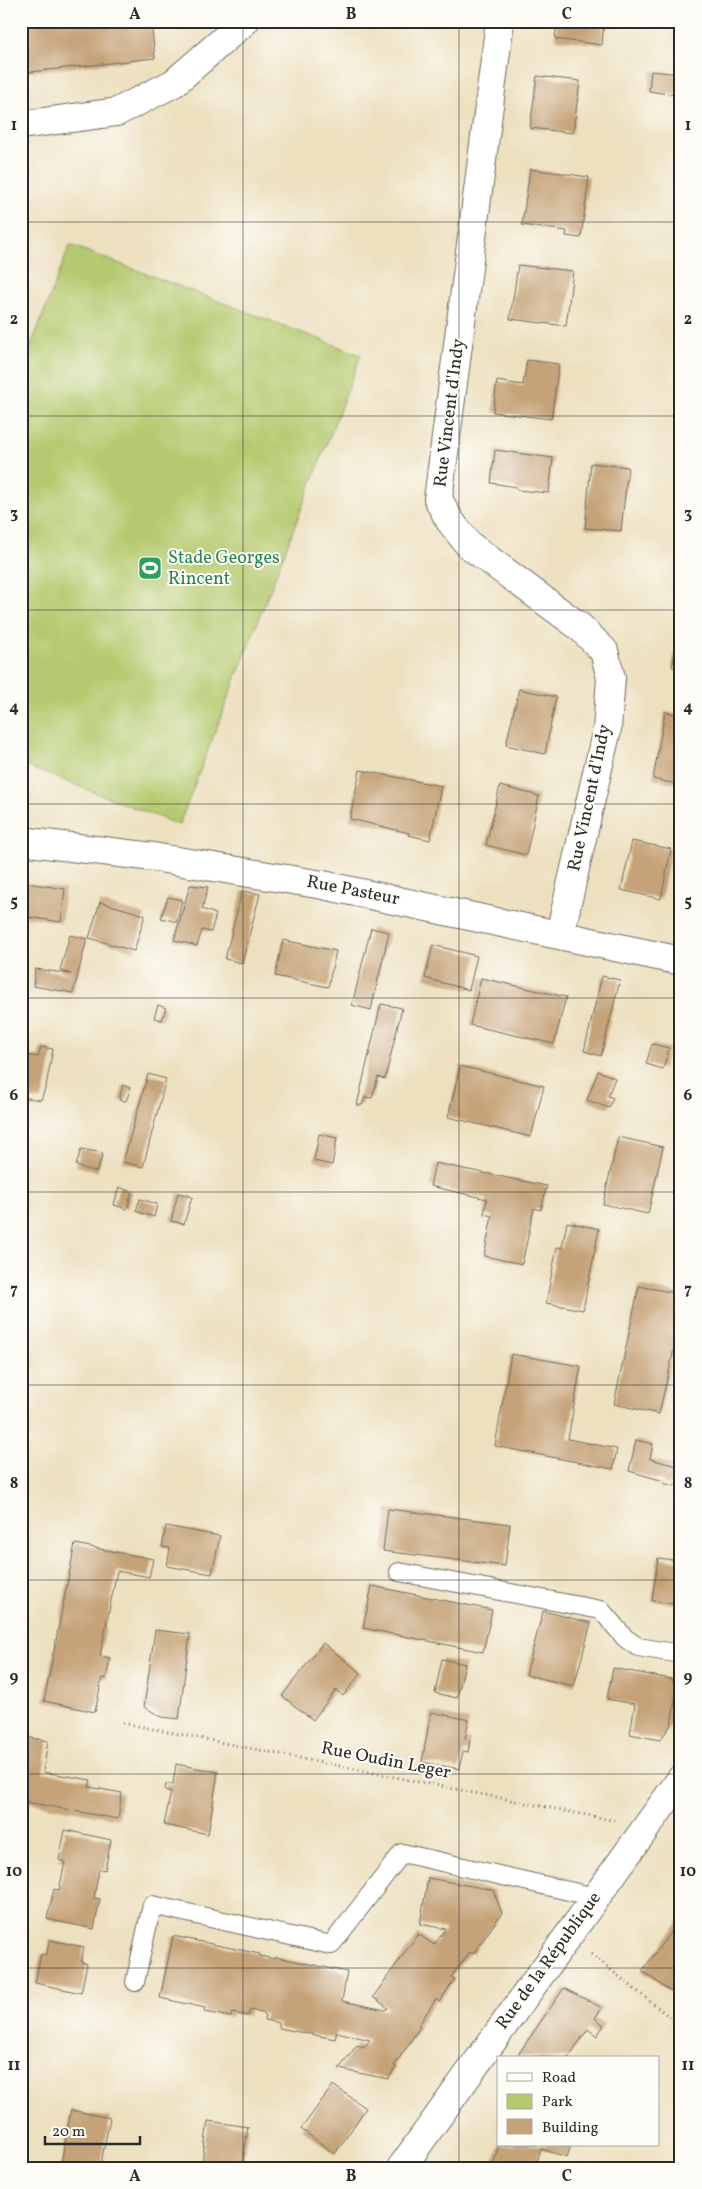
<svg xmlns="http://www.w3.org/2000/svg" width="702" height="2189" viewBox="0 0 702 2189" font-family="Vollkorn,serif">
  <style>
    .green { fill: #b5ca6f; stroke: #707a4d }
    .building { fill: #c5a277 }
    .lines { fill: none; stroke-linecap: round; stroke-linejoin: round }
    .lane-casing { stroke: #6f6a5f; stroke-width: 20 }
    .street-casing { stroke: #6f6a5f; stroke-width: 30 }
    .path { stroke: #6f6a5f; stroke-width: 3; stroke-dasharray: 1 4; stroke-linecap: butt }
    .lane { stroke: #fff; stroke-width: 18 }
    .street { stroke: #fff; stroke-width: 28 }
    .grid { fill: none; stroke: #2b2b2b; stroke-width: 1; stroke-opacity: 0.55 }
    .labels { text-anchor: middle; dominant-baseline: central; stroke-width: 4; stroke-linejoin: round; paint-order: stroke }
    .street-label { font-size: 18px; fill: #2b2b2b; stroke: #fdfcf7 }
    .leisure-label { font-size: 18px; fill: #27864d; stroke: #fdfcf7; text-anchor: start }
    .neatline { fill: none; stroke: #2b2b2b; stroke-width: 2 }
    .grid-label { font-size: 16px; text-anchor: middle; font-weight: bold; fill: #2b2b2b }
  </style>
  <rect width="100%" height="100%" fill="#fdfcf7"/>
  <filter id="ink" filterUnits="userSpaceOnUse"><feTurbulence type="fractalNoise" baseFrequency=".02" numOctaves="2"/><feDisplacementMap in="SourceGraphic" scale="10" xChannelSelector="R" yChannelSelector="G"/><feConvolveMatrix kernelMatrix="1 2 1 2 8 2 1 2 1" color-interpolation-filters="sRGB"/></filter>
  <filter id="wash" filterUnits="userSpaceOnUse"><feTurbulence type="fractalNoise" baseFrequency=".0096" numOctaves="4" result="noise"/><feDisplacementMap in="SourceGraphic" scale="20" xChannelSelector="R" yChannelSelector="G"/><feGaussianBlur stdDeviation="1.12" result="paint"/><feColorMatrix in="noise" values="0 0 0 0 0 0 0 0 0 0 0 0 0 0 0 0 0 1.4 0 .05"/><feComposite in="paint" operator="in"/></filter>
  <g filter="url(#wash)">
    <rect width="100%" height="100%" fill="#ede0bf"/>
    <path class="green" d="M70,245l291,110 -182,470 -158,-61v-393z"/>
    <g id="blocks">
      <path class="building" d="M21,21h130l4,37 -134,15z
        M557,21h47l-2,24 -47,-6z
        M651,71l30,3v22l-32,-5z
        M537,76l43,5 -7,52 -43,-5z
        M530,169l59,8 -8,61 -15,-2 1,-5 -45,-6z
        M518,265l55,6 -7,55 -56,-7z
        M527,360l32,4 -8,55 -58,-7 4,-31 26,4z
        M495,450l58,8 -4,35 -32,-3 -1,-3 -25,-4z
        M591,463l37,4 -7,64 -36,-3z
        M680,499h1v30l-5,-1z
        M680,627h1v42l-9,-2z
        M519,689l37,8 -11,57 -39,-9z
        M665,712l16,3v70l-28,-6z
        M360,770l81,16 -11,54 -22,-5 1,-2 -59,-14z
        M500,786l39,10 -13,59 -40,-10z
        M632,841l39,8 -10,50 -40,-9z
        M21,882l44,7 -4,33 -40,-6z
        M190,885l18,2 -6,22 14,5 -5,18 -9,-2 -5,16 -23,-6z
        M242,891l18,3 -18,69 -17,-4z
        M168,897l14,3 -5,22 -16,-4z
        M100,902l45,13 -11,36 -45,-13z
        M371,928l18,4 -18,78 -19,-5z
        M70,935l17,4 -14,54 -40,-7 2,-17 36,5 -11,-4z
        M283,940l53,11 -8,36 -53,-11z
        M433,945l44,11 -8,34 -44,-12z
        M602,976l18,4 -19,76 -17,-5z
        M481,978l85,19 -12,47 -84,-19z
        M381,1004l21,4 -17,71 -7,-2 -6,21 -7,-1 -3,8h-5z
        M158,1005l8,3 -4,12 -8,-2z
        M652,1044l17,4 -6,21 -17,-5z
        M41,1047l12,2 -7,37 -5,14 -20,-3v-43l17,3z
        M460,1066l84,20 -13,51 -83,-20z
        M598,1071l17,7 -7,18 5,2 -4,10 -22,-8z
        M148,1074l18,5 -23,88 -20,-5z
        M123,1085l8,3 -5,13 -7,-1z
        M319,1134l18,4 -5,27 -18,-4z
        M618,1137l45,10 -15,67 -45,-10z
        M81,1149l22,4 -6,19 -21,-6z
        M435,1163l112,23 -6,24 -7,-2 -12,56 -38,-8 8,-40 -8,-2 3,-15 -57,-13z
        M119,1187l13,5 -5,17 -13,-4z
        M178,1193l14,4 -8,27 -13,-3z
        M140,1199l17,5 -3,13 -18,-6z
        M567,1222l32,7 -16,81 -37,-7 11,-56 5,1z
        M639,1286l42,8v25l-22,95 -45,-10z
        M511,1354l70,12 -13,73 49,10 -4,20 -118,-23z
        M636,1440l17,4 -3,15 31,8v18l-6,-1 -1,2 -11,-3 1,-2 -35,-10z
        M388,1509l122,15 -5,42 -122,-15z
        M166,1526l54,10 -8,38 -45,-8 3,-18 -8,-1z
        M75,1544l78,15 -4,18 -32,-6 -17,85 10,2 -4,21 -4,-1 -7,34 -51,-11z
        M658,1558l23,3v44l-29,-4z
        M372,1586l120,24 -9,42 -120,-24z
        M543,1611l48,12 -17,63 -48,-11z
        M155,1630l35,4 -11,85 -17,-2 -18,-10z
        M323,1643l38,30 -18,23 -7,-6 -23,30 -31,-24z
        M442,1659l23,5 -8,34 -22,-5z
        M613,1668l58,11 6,8 -6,38 -11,15 -30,-6 5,-30 -28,-5z
        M431,1712l38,8 -4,19 5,1 -2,12 -5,-1 -4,18 -37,-7z
        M21,1736l27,5 -5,31 48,8 -2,7 33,6 -4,26 -97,-18z
        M176,1764l42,8 -10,62 -44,-9 7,-33 -6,-2 1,-6h7z
        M65,1830l46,10 -6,30 -6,-1 -5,29 6,1 -6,30 -47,-10 7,-30 5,1 6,-28 -6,-2z
        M428,1878l65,12 9,23 -29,41 -3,-2 -19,25 4,2 -16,23 -3,-3 -18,27 2,1 -26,39 2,1 -8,12 -49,-10 18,-24 7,2 6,-7 -33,-8 -2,7 -56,-11v-5l-15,-3 1,-6 -15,-4 -2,6 -16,-3 -1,4 -27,-5 1,-4 -45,-10 13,-62 87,18v2l15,3 1,-2 71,15 -5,29 43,9 3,-2 -15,-11 45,-63 16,11 12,-16 -26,-5z
        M681,1918v81l-39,-28z
        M50,1940l34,7 -3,15 6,2 -6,29 -46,-10 6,-29 5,1z
        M564,1988l38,20 -7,10 9,7 -7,11 -9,-7 -20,29 -51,-2z
        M333,2085l33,23 -31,46 -34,-25z
        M71,2110l39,8 -10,50h-40z
        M208,2121l40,6 -6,41h-41z
        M499,2145h72l-4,12 -26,-8 -6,19h-43z"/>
    </g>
  </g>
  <g filter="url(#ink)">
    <use href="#blocks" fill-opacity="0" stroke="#6f6a5f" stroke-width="1"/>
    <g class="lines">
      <g class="lane-casing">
        <path id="lane" d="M399,1572l202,38 24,28 13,9 43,7
          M135,1982l17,-77 179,40 71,-92 193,44"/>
      </g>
      <g class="street-casing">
        <path id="street" d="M500,21l-62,478 12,22 19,24 111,82 24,24 7,27 -4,51 -47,205
          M21,125l96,-13 57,-29 71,-62
          M21,841l132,16 170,28 358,76
          M401,2168l280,-389"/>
      </g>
      <path class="path" d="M123,1723l493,98
        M591,1954l90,72"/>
      <use href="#lane" class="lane"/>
      <use href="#street" class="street"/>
    </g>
  </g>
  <path class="grid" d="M243,21v2147M459,21v2147M21,222h660M21,416h660M21,610h660M21,804h660M21,998h660M21,1192h660M21,1385h660M21,1580h660M21,1774h660M21,1968h660"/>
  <defs>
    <g id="stadium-square" transform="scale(1.25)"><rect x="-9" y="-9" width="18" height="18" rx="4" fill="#2e9e5b" stroke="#fdfcf7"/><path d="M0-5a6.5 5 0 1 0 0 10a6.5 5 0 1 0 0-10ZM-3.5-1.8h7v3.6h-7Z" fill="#fff"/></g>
  </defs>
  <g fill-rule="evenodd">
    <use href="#stadium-square" x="150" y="568"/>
  </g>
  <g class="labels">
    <g class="street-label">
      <text transform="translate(450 413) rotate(-83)">Rue Vincent d'Indy</text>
      <text transform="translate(590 798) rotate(-78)">Rue Vincent d'Indy</text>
      <text transform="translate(353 891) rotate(11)">Rue Pasteur</text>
      <text transform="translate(386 1761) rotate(11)">Rue Oudin Leger</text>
      <text transform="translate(549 1961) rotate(-54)">Rue de la République</text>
    </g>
    <g class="leisure-label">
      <text x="168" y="558">Stade Georges<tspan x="168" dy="21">Rincent</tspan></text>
    </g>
  </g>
  <rect width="702" height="2189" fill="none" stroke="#fdfcf7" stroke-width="55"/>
  <rect x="497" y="2056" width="162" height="90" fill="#fdfcf7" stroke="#a9a8a5"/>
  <rect x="507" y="2073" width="25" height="8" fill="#ffffff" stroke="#a9a8a5"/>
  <text x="542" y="2082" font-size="15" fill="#2b2b2b">Road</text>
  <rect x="507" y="2094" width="25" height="15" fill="#b5ca6f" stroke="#a9a8a5"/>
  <text x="542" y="2106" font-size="15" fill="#2b2b2b">Park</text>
  <rect x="507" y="2119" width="25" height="15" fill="#c5a277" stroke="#a9a8a5"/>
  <text x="542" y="2132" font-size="15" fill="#2b2b2b">Building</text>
  <path d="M45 2136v8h95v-8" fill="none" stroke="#2b2b2b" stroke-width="2.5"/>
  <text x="52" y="2136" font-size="15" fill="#2b2b2b" stroke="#fdfcf7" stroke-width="4" paint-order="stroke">20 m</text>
  <rect x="28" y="28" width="646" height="2134" class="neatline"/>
  <g class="grid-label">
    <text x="135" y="19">A</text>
    <text x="351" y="19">B</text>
    <text x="567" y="19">C</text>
    <text x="14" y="130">1</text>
    <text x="688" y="130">1</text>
    <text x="14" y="324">2</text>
    <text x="688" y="324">2</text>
    <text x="14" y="518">3</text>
    <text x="688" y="518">3</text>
    <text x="14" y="712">4</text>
    <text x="688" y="712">4</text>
    <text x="14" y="906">5</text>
    <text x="688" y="906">5</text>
    <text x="14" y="1100">6</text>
    <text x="688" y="1100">6</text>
    <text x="14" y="1294">7</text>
    <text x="688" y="1294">7</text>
    <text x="14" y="1488">8</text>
    <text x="688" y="1488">8</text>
    <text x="14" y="1682">9</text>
    <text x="688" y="1682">9</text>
    <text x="14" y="1876">10</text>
    <text x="688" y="1876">10</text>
    <text x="14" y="2070">11</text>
    <text x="688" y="2070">11</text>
    <text x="135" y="2181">A</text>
    <text x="351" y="2181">B</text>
    <text x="567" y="2181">C</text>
  </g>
</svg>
